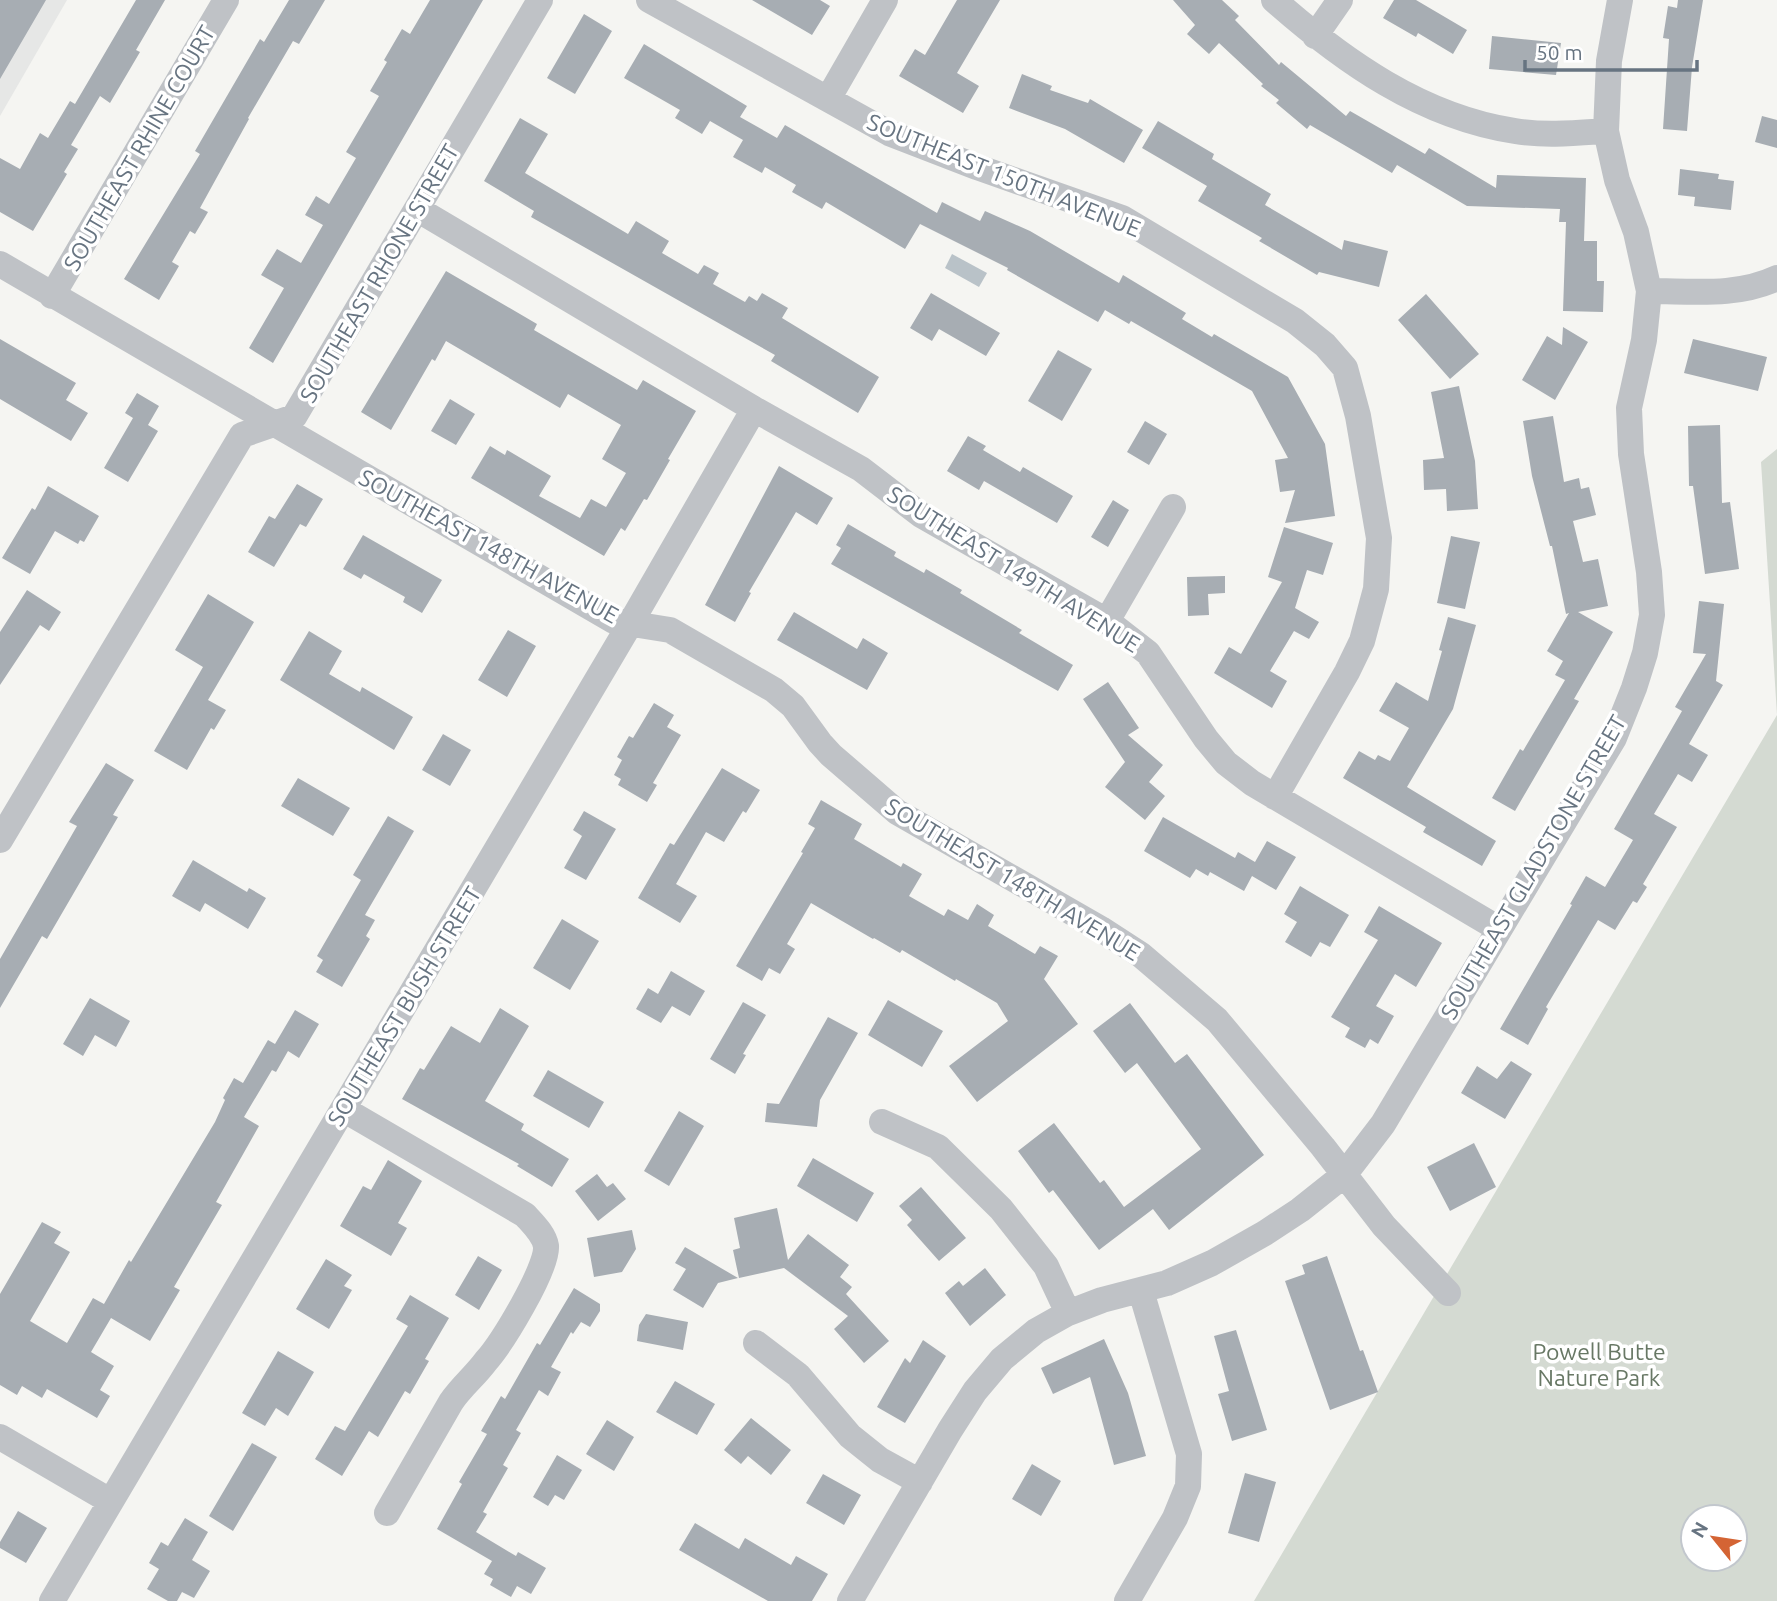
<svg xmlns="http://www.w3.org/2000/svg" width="1777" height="1601" viewBox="0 0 1777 1601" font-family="Ubuntu,sans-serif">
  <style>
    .built { fill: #e6e7e6 }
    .green { fill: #d4dad2; fill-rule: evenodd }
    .water { fill: #b9c2c8 }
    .building { fill: #a7adb3 }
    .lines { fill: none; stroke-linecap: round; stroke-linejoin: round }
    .minor { stroke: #bfc2c6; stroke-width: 26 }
    .labels { text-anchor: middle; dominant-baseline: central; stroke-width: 7; stroke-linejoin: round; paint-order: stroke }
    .street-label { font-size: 23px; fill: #677481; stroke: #fff }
    .park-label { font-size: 23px; fill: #687865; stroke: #fff }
  </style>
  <rect width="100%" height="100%" fill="#f5f5f2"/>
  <path class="built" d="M0,0h67l-67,116z"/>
  <path class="green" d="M1777,449v266l-16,-253z
    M1777,715v886h-523zM1693,1517h42v42h-42z"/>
  <path class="water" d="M952,254l35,19 -8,14 -34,-19z"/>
  <path class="building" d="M0,0h46l-46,79z
    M136,0h29l-29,50 4,2 -30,51 -10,-7 -29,49 7,4 -14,23 3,2 -34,57 -33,-19v-54l20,11 20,-36 8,5 22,-37 5,3z
    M289,0h36l-26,44 -6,-3 -45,77 1,1 -49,89 8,4 -13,22 -5,-3 -18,31 7,4 -20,34 -35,-21 76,-125 -5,-3 65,-112 4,3z
    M430,0h53l-210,363 -24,-15 35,-60 -23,-13 16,-26 24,14 22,-38 -18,-10 11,-19 13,8 27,-46 -10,-6 33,-56 -9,-5 17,-29 -3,-2 18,-31 8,5z
    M752,0h68l10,6 -18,29z
    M957,0h43l-43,73 22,13 -16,27 -64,-37 16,-27 10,6z
    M1173,0h49l17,16 -4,4 44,45 2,-3 65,54 4,-5 75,43 4,-6 67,40 1,-13 89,3 -2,63h13v40h7l-1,31 -40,-1 3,-89h-7l1,-13 -93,-3 -70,-41 -5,8 -82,-48 -3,4 -31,-26 3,-3 -18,-14 2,-2 -44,-41 -10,11 -22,-20 8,-9z
    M1394,0h22l51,30 -14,24 -35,-21 -2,4 -33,-19z
    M1678,0h25l-11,67 -5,64 -24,-2 6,-90 -6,-1 5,-32 9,2z
    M584,14l28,17 -37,63 -28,-16z
    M1492,36l69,7 -5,32 -67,-6z
    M644,44l103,62 -7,11 37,21 8,-13 152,88 5,-11 38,19 5,-10 45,20 89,52 4,-8 63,38 -4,6 30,18 2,-3 74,43 37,67 10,72 -50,7 10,-33 -15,2 -5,-32 13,-2 -36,-67 -121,-70 -2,3 -24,-14 -7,12 -91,-52 1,-2 -88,-44 -15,25 -79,-47 -4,7 -30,-17 4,-7 -31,-18 -3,6 -29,-16 10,-17 -33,-19 -8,13 -27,-16 5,-8 -56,-32z
    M1022,74l30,12 -2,4 38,13 2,-4 53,31 -19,33 -59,-34 -56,-21z
    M1762,116l15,4v28l-22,-6z
    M520,118l28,16 -23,39 103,61 8,-13 33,20 -7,12 36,21 6,-9 15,8 -6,11 32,18 4,-6 8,5 5,-8 26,15 -6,10 97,59 -21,36 -87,-52 4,-6 -244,-138 3,-6 -50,-30z
    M1158,121l56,33 -2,5 59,35 -6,11 77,45 2,-10 44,11 -9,36 -60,-15 -2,3 -58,-34 3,-3 -64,-37 9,-15 -65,-38z
    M1680,169l39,5 -1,5 16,2 -3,29 -37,-4 1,-9 -17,-2z
    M446,271l91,53 -3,6 103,60 6,-10 53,31 -28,48 2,1 -23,40 -3,-1 -19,32 -4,-3 -17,28 -133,-78 19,-32 15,9 2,-5 44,26 -12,20 41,22 11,-19 15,8 20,-34 -24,-14 19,-34 -53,-31 -8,14 -114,-67 -11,20 -3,-2 -41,71 -30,-18z
    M931,293l69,40 -14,23 -47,-27 -7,12 -22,-13z
    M1426,294l53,60 -29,25 -52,-59z
    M1563,327l25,15 -33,58 -33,-20 25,-44 15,9z
    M0,339l76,44 -10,17 22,13 -17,28 -71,-42z
    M1693,339l74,18 -9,34 -74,-18z
    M1058,350l34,19 -30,52 -34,-20z
    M1459,386l16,75 3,48 -31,2 -1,-22 -22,1 -1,-30 21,-2 -13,-66z
    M137,393l22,13 -11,19 10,6 -30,51 -24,-14 29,-50 -8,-5z
    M450,399l25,15 -19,31 -25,-14z
    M1553,416l11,66 15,-4 2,11 8,-2 7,28 -23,6 10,41 15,-3 10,47 -30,6 35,20 -39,67 5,2 -64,110 -23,-13 28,-49 3,2 42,-71 -10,-5 8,-14 -16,-10 22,-38 -3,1 -14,-68h-2l-18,-70 -9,-55z
    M1145,421l22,13 -18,31 -22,-13z
    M1720,425l2,78 8,-1 9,67 -34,5 -12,-88h-4l-1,-60z
    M968,436l18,10 -3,4 37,22 3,-5 50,29 -16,27 -73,-42 -5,9 -32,-19z
    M779,466l54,32 -16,27 -21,-13 -47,80 2,1 -16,29 -30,-17z
    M297,484l26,15 -17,28 -6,-3 -26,43 -26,-15 21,-36 6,3z
    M48,486l51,30 -15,26 -4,-2 -2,4 -23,-13 -25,43 -28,-16 30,-50 3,2z
    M1113,500l16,10 -21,37 -17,-10z
    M848,524l48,28 -2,4 30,17 2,-4 36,21 -2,3 62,37 -3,3 54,32 -15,26 -227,-127 10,-16 -5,-3z
    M1284,527l49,16 -10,32 -16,-5 -12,38 24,14 -10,17 -15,-8 -24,40 17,10 -15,27 -58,-35 15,-26 12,7 41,-72 -14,-5z
    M363,535l79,45 -20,33 -19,-11 2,-5 -41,-23 -3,5 -18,-10z
    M1451,536l29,6 -15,67 -28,-6z
    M1225,576v17l-17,1 1,21 -21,1 -1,-39z
    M27,590l34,22 -12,19 -9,-6 -40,60v-53z
    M208,594l46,28 -46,78 18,10 -12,20 -3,-2 -24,42 -33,-19 49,-84 -28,-17z
    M1699,601l25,3 -8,77 7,4 -34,59 19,11 -16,27 -14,-8 -24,40 23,13 -34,57 4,3 -10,16 -4,-2 -18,29 -17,-10 -52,87 2,2 -20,36 -28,-16 72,-124 -2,-1 16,-28 19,11 28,-47 -19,-11 68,-118 -7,-4 31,-53 -13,-1z
    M794,612l63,37 6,-11 25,15 -21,37 -90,-50z
    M1448,617l28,8 -23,84 -46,78 89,54 -14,25 -59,-34 3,-5 -83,-49 16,-27 16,9 3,-5 12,6 19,-33 -30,-17 17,-29 32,19 14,-50 -3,-1z
    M508,630l28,16 -29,51 -29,-17z
    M309,631l33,20 -13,23 31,18 2,-5 51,30 -19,33 -114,-70z
    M1108,682l31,46 -11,7 35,30 -14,17 16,14 -20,24 -40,-33 20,-25 -42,-63z
    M654,703l20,12 -7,12 14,8 -28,48 4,2 -10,17 -29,-17 3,-6 -7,-4 8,-15 -5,-3 12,-21 4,2z
    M443,734l28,16 -21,36 -28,-16z
    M106,763l28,17 -21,35 5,2 -71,122 -5,-3 -42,72v-49l77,-133 -8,-4z
    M722,768l38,22 -14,23 -3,-2 -19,31 -18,-10 -30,52 21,12 -17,27 -42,-25 32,-55 4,2z
    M298,778l52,30 -17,28 -52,-30z
    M821,800l41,24 -8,15 47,28 2,-4 19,11 -13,22 35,20 4,-7 20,11 9,-16 17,11 -6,11 47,28 5,-8 18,10 -14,23 34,45 -101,78 -28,-36 59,-45 -11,-18 -41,-24 -1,2 -53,-31 -2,3 -26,-15 -1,1 -62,-36 -24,41 8,5 -15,25 -11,-6 -7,13 -26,-15 67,-113 -2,-1 14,-24 -7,-4z
    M584,811l32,18 -30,51 -22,-12 18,-32 -9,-6z
    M388,816l26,15 -49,84 10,5 -9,16 4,3 -28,48 -26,-15 7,-12 -6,-4 44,-76 -8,-5z
    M1163,817l72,41 3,-6 17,10 12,-21 29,16 -20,33 -24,-14 -8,15 -34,-19 -2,4 -12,-7 -6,9 -46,-27z
    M193,860l54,32 2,-4 17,10 -18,31 -43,-26 -5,9 -28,-16z
    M1300,886l49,29 -19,32 -10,-5 -9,15 -26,-15 12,-20 -13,-8z
    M1379,906l63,37 -26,44 -21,-13 -19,32 18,10 -16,28 -8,-5 -5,9 -20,-11 5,-9 -19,-11 47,-77 -14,-8z
    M562,919l37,22 -29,49 -37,-22z
    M671,971l34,20 -15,25 -18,-10 -11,17 -25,-14 12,-21 10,6z
    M90,998l40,23 -14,26 -21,-12 -12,21 -20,-12z
    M888,1000l55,31 -21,36 -54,-32z
    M743,1002l23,13 -23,39 3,1 -11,19 -25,-15z
    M1130,1003l45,60 12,-9 77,101 -95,75 -16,-21 -54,41 -46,-60 -4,3 -31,-42 36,-28 46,60 4,-3 20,27 77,-58 -64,-86 -12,10 -32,-42z
    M500,1008l29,18 -44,75 39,23 -3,6 48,29 -17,28 -35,-21 2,-2 -117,-65 18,-31 4,2 27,-44 29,17z
    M295,1010l24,14 -20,34 -11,-7 -12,21 -4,-2 -28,47 15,9 -43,76 6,3 -48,82 6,3 -30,51 -39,-23 -20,34 23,14 -14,24 10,6 -13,22 -50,-29 -5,9 -20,-12 -5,9 -17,-10v-91l42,-72 19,10 -7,11 16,9 -40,69 37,22 26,-45 11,6 25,-44 2,2 84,-140 10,-22 -2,-2 11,-20 9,5 25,-43 7,4z
    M828,1017l30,16 -38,67 -3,27 -52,-5 2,-19 12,1z
    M1511,1061l21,13 -27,45 -44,-26 16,-27 20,13z
    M548,1070l56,32 -15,26 -56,-32z
    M679,1111l25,15 -35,60 -25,-15z
    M1474,1143l22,44 -46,24 -23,-44z
    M813,1158l61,35 -17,29 -60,-36z
    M388,1160l34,21 -24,42 9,5 -16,28 -51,-30 23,-40 8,4z
    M597,1174l10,13 6,-4 13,16 -28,22 -23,-30z
    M921,1187l45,51 -27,23 -32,-36 5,-5 -13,-14z
    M777,1208l11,52 20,-26 41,31 -9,12 12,10 -6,7 43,47 -25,22 -30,-34 14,-13 -64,-48 -45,10 -6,-28 7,-2 -6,-30z
    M632,1230l4,19 -14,23 -28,5 -7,-39z
    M685,1247l53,31 -20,5 -15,25 -30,-18 13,-21 -11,-6z
    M478,1256l24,14 -23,40 -24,-15z
    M1327,1256l33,95 3,-1 15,42 -48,18 -45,-129 20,-7 -3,-9z
    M326,1259l26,16 -8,11 8,4 -23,39 -33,-20z
    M985,1268l21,27 -36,31 -25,-33 14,-12 4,5z
    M574,1288l26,16v7l-10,16 -9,-5 -8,12 -2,-2 -20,35 10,5 -13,24 -9,-6 -23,40 5,3 -18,32 5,3 -25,44 4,2 -11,18 40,24 2,-4 28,16 -15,26 -14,-8 -6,11 -21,-12 3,-6 -9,-5 8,-13 -55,-32 25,-45 -3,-2 28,-48 -6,-3 20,-35 4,3 32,-56 3,2z
    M410,1295l39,23 -24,41 4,2 -19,33 -5,-3 -27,46 -9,-6 -27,45 -27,-17 20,-33 10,5 63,-105 -12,-7z
    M646,1314l42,8 -5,28 -46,-9 2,-16z
    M1236,1330l31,100 -35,11 -14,-47 11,-3 -15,-55z
    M1104,1339l24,54 18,63 -32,9 -24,-88 -37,17 -12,-26z
    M923,1340l23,16 -41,67 -28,-16 28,-49 5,5z
    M278,1351l36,21 -26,44 -12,-8 -11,18 -23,-13z
    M675,1381l40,23 -18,31 -41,-23z
    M751,1418l40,32 -20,25 -23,-19 -7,8 -17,-14z
    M607,1420l27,17 -20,34 -28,-17z
    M252,1443l25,14 -44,74 -24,-15z
    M557,1455l25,15 -18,30 -9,-5 -7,11 -15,-9z
    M1032,1464l29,17 -20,35 -29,-17z
    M1245,1473l31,9 -17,60 -31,-9z
    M823,1474l38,21 -17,30 -38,-22z
    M18,1511l29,17 -21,35 -26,-15v-6z
    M185,1518l23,14 -16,28 18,11 -16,27 -12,-6 -5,9h-9l-21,-12 12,-20 -10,-6 12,-21 7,4z
    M695,1523l44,26 6,-11 46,27 5,-9 32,18 -16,27h-44l-89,-51z"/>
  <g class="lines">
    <path class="minor" d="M649,0l240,133 88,34 145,51 173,103 30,24 20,23 13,48 21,122 -3,51 -14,52 -15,31 -72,125
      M1274,0c69,61 148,117 241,131 30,5 61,2 91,0
      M1315,36l25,-36
      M828,99l57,-99
      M417,209l337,200 107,60 60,46 186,106 41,32 58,86 20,24 26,20 247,146
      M0,264l614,357 56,9 104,60 19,16 27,37 11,12 66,57 204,117 40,26 76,65 106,127 61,79 64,67
      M1649,291c43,0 88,6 128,-13
      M52,296l174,-296
      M1107,621l66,-114
      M0,840l242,-405 52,-18 246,-417
      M343,1109l182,106c8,9 19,19 21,31 2,22 -44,97 -60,115 -11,15 -25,26 -35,41l-64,111
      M882,1122l56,25 63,62 45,57 22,47
      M756,1343l42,32 52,61 30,24 40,22
      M0,1437l110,64
      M52,1601l578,-977 124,-215
      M850,1601l100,-171 25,-39 27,-32 34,-28 32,-18 34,-13 65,-17 45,-20 53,-30 35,-23 44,-35 39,-51 231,-386 20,-50 11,-35 7,-38 -3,-43 -18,-118 -2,-46 15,-68 5,-49 -13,-59 -19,-52 -11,-49 3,-70 11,-61
      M1127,1601l48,-83 13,-32 1,-32 -48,-163"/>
  </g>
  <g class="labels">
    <g class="street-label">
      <text transform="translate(139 148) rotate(-60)">SOUTHEAST RHINE COURT</text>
      <text transform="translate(1004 175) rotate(22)">SOUTHEAST 150TH AVENUE</text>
      <text transform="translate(379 273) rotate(-60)">SOUTHEAST RHONE STREET</text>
      <text transform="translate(489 546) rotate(29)">SOUTHEAST 148TH AVENUE</text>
      <text transform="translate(1014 569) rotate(32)">SOUTHEAST 149TH AVENUE</text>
      <text transform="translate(1533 867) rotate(-60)">SOUTHEAST GLADSTONE STREET</text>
      <text transform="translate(1013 879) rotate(31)">SOUTHEAST 148TH AVENUE</text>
      <text transform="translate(404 1006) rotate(-59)">SOUTHEAST BUSH STREET</text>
    </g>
    <g class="park-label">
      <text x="1599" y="1351">Powell Butte<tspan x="1599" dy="26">Nature Park</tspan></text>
    </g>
  </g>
  <g transform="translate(1714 1538) rotate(300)"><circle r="33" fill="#ffffff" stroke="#c2c7cd" stroke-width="2"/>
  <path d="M0-5L12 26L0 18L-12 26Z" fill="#d46434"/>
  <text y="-10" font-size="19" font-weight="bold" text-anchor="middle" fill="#677481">N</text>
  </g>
  <path d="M1525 60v10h172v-10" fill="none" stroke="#677481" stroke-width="3.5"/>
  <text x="1536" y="60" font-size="21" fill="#677481" stroke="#ffffff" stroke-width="5" paint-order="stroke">50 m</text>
</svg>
